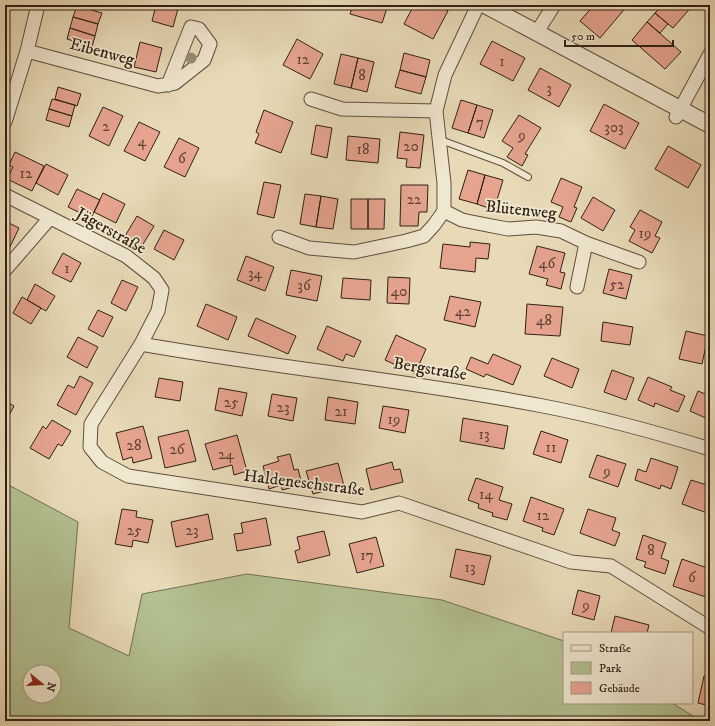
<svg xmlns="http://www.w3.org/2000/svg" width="715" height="726" viewBox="0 0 715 726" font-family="'IM FELL DW Pica',serif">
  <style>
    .green { fill: #b3c090; stroke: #727052; fill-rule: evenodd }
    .building { fill: #e6a48f; stroke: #302014 }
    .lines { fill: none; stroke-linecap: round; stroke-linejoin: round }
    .service-casing { stroke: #5e4e3d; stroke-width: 8 }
    .minor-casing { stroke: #5e4e3d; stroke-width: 15 }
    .tertiary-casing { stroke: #5e4e3d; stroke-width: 18 }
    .service { stroke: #f0e7d0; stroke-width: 6 }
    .minor { stroke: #f0e7d0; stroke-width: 13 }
    .tertiary { stroke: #f0e7d0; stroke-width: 16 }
    .tree { fill: #988e72 }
    .labels { text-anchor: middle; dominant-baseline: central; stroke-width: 3.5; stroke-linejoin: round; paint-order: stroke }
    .number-label { font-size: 15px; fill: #5e4133 }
    .street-label { font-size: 17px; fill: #302014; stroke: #f0e7d0 }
  </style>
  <rect width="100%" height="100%" fill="#e8dab7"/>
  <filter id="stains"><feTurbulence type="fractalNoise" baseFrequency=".005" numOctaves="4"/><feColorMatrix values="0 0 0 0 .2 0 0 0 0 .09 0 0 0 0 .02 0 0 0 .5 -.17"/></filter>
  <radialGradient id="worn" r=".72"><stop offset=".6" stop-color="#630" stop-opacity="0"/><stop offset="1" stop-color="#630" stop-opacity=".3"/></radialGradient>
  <path class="green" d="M5,483l73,39 -9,106 60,28 13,-62 105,-20 195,26 122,41v62h108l29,18h-696zM30,672h24v24h-24z"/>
  <path class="building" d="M156,5h23l-6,22 -21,-6z
    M353,5h35l-6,18 -32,-9z
    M414,5h22l12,6 -15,28 -29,-15z
    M594,5h34l-28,33 -20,-17z
    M662,5h31l-20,23 -18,-15z
    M77,6l25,7 -4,11 -25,-7z
    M655,13l13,11 -8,9 -13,-11z
    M73,17l25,7 -3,12 -25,-8z
    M647,22l34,30 -16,17 -33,-29z
    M70,28l25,8 -3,11 -25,-8z
    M297,39l26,15 -13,25 -27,-14z
    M492,41l33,17 -12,23 -33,-17z
    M140,42l22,6 -6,24 -22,-5z
    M404,53l26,7 -4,17 -26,-7z
    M341,54l17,4 -7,30 -17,-4z
    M358,58l16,4 -7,30 -16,-4z
    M540,68l31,17 -12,22 -31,-17z
    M400,70l26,7 -5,17 -26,-7z
    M58,87l23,7 -4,12 -22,-7z
    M52,99l23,6 -3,11 -23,-7z
    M461,100l16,5 -9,28 -16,-5z
    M604,104l35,19 -14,26 -35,-18z
    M477,105l16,5 -9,28 -16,-5z
    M103,107l20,9 -14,30 -20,-10z
    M49,109l23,7 -3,11 -23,-7z
    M264,110l29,12 -12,31 -26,-10 4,-9 -3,-2z
    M519,115l22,13 -16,26 3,1 -6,11 -15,-9 6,-9 -11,-7z
    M139,122l21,10 -15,29 -21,-10z
    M316,125l16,3 -5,30 -16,-4z
    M400,132l24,3 -4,33 -14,-1 1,-8 -10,-1z
    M348,136l32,3 -2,24 -32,-3z
    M179,138l20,10 -14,29 -21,-10z
    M668,146l33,19 -13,23 -33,-19z
    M15,152l29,14 -12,25 -25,-12 6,-12 -4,-2z
    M46,164l22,11 -10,20 -22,-12z
    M468,170l17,5 -8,29 -18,-5z
    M485,175l18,5 -9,30 -17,-6z
    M561,178l21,9 -8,20 3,1 -6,14 -12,-5 4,-10 -12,-5z
    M264,182l17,3 -7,33 -17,-4z
    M401,185h27l-1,27h-8l-1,14h-18z
    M77,189l23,11 -9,18 -23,-11z
    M103,193l22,11 -9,19 -22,-11z
    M305,194l16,2 -5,31 -16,-3z
    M321,196l17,3 -5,30 -17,-2z
    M593,197l22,13 -12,21 -22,-13z
    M351,199h17v30h-17z
    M368,199h17l-1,30h-16z
    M640,210l22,12 -7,14 5,2 -8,15 -23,-12 6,-11 -5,-3z
    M137,216l17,10 -15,25 -17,-10z
    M5,221l14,7 -11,23 -3,-1z
    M164,230l20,10 -10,20 -20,-11z
    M470,242l20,2 -2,15 -12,-1 -1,14 -35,-4 3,-24 27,3z
    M537,246l28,7 -5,19 5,1 -4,16 -15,-4 2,-6 -19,-5z
    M63,253l18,10 -10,19 -19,-9z
    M246,256l28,11 -9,24 -28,-11z
    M609,269l23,6 -6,24 -23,-6z
    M291,270l31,6 -5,25 -31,-6z
    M388,277l22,1 -1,26 -22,-1z
    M343,278l28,2 -1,20 -29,-2z
    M122,280l16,7 -12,24 -15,-8z
    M35,284l20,12 -9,15 -19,-11z
    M450,296l31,6 -6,25 -31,-7z
    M22,297l19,11 -10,16 -18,-11z
    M206,304l31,13 -9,23 -31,-14z
    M527,304l36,3 -3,29 -35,-2z
    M98,310l15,7 -10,20 -15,-8z
    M256,318l40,18 -8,18 -40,-18z
    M603,322l30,5 -3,18 -29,-4z
    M327,326l34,15 -7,16 -8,-3 -3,7 -26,-12z
    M686,331l22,5 -6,28 -23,-5z
    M396,335l30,14 -11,25 -30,-14z
    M78,337l20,10 -11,21 -20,-11z
    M493,354l28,12 -8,19 -27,-11 -2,3 -18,-8 5,-12 17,7z
    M552,358l27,11 -7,19 -28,-12z
    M612,370l22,8 -8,22 -22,-8z
    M80,376l13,7 -17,32 -19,-10 11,-20 6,3z
    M648,377l24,10 -2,3 15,6 -7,16 -23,-9 -1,4 -16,-7z
    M159,378l24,4 -3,19 -25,-4z
    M219,388l28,5 -5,23 -27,-6z
    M698,391l12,5v24l-20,-9z
    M272,394l25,4 -4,23 -25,-5z
    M328,397l30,5 -3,22 -30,-4z
    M5,401l9,5 -9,17z
    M383,406l26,4 -4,23 -26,-5z
    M463,418l45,8 -4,23 -44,-8z
    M52,420l19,11 -9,15 -4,-2 -9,15 -19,-11 13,-22 3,3z
    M143,426l9,32 -19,5 -1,-6 -9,3 -7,-27z
    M188,430l8,31 -31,7 -7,-31z
    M541,431l27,9 -7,23 -28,-9z
    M237,435l10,36 -13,4 -2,-10 -19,5 -8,-26z
    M290,454l4,16 4,-1 4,16 -20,5 -1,-5 -12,4 -6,-23 16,-5 -2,-4z
    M597,455l29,9 -8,23 -29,-10z
    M651,458l27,9 -7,22 -10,-4 -1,4 -25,-9 3,-11 8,3z
    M392,462l2,8 6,-1 3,13 -32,8 -5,-21z
    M338,463l6,23 -31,8 -7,-23z
    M476,478l27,9 -4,13 13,4 -5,16 -15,-4 1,-3 -15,-5 1,-4 -11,-4z
    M691,480l19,6v28l-28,-10z
    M531,497l33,12 -10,26 -12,-4 1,-3 -20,-7z
    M122,509l15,2 -1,6 17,3 -5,23 -15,-3 -1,7 -17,-3z
    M588,509l28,9 -4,12 8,3 -5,13 -35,-13z
    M208,514l5,25 -37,8 -5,-25z
    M266,518l5,27 -34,6 -3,-17 9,-1 -2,-10z
    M324,531l6,24 -32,8 -3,-12 5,-2 -3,-12z
    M643,535l23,8 -5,15 8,3 -4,13 -21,-7 2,-5 -10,-3z
    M376,537l8,29 -27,7 -8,-29z
    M456,549l35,7 -7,29 -34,-8z
    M682,559l28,10 -3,13 3,1 -1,15 -36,-12z
    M578,590l22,6 -6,24 -22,-6z
    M615,616l34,9 -2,8h-36z
    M704,676l6,2v28l-12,-3z"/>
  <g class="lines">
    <g class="service-casing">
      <path id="service" d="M438,139l65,24 25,14"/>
    </g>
    <g class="minor-casing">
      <path id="minor" d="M537,32l17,-27
        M27,51l131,35 17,-3 29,-23 6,-16 -11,-15 -8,-2 -23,58
        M311,99l31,10 94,2
        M676,117l34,-63
        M5,122l22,-71 11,-46
        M5,195l121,61 28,22 8,12 -4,21 -17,33 -50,80 -1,23 12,15 26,14 234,36 37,-9 172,59 40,4 99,62
        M444,211l18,9 25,5 21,4 28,-2 25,4 25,12 53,19
        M279,237l30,11 45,4 52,-11 18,-5 10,-11 10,-14v-28l-8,-72 9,-36 33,-70
        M5,270l45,-52
        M577,287l9,-44
        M141,344c134,24 269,36 402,62 57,11 112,26 167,43"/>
    </g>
    <g class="tertiary-casing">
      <path id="tertiary" d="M485,5l225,120"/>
    </g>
    <use href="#service" class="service"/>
    <use href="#minor" class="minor"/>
    <use href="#tertiary" class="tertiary"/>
  </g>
  <circle class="tree" cx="191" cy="58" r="5.5"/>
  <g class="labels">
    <g class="number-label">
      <text x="303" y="59">12</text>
      <text x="502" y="61">1</text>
      <text x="362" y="75">8</text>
      <text x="549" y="88">3</text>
      <text x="480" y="122">7</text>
      <text x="106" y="126">2</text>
      <text x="614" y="127">303</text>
      <text x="522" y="135">9</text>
      <text x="142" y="141">4</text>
      <text x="411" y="146">20</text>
      <text x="363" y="149">18</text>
      <text x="182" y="158">6</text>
      <text x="26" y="173">12</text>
      <text x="414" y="199">22</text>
      <text x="645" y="233">19</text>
      <text x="547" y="263">46</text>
      <text x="67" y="268">1</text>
      <text x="255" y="273">34</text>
      <text x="617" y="284">52</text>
      <text x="304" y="285">36</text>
      <text x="399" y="291">40</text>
      <text x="463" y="311">42</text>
      <text x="544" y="320">48</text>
      <text x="231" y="402">25</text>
      <text x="283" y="407">23</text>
      <text x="341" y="411">21</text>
      <text x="394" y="419">19</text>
      <text x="484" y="434">13</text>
      <text x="134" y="445">28</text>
      <text x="551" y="447">11</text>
      <text x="177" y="449">26</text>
      <text x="226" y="454">24</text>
      <text x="607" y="471">9</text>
      <text x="486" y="494">14</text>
      <text x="543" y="515">12</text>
      <text x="134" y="530">25</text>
      <text x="192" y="530">23</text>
      <text x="651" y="550">8</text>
      <text x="367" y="555">17</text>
      <text x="470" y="567">13</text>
      <text x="692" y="577">6</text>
      <text x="586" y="605">9</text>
    </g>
    <g class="street-label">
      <text transform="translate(102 52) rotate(15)">Eibenweg</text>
      <text transform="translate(521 210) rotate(6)">Blütenweg</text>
      <text transform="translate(111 231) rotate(29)">Jägerstraße</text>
      <text transform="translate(430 369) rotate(9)">Bergstraße</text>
      <text transform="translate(304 483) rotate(7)">Haldeneschstraße</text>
    </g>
  </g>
  <rect width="715" height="726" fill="none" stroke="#e8dab7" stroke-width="20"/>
  <rect x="6" y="6" width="703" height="714" fill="none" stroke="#302014" stroke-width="2"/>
  <rect x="10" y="10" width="695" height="706" fill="none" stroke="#302014"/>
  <rect x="563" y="632" width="130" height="72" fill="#f0e7d0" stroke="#a39785"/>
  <rect x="571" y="645" width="20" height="6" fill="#f0e7d0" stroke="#a39785"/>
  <text x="599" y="652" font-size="12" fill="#302014">Straße</text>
  <rect x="571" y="662" width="20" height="12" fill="#b3c090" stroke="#a39785"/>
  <text x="599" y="672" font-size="12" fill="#302014">Park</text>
  <rect x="571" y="682" width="20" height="12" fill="#e6a48f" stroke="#a39785"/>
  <text x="599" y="692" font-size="12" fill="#302014">Gebäude</text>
  <g transform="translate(42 684) rotate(108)"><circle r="19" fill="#f0e7d0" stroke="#a39785"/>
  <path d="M0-3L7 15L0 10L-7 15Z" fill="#8f2418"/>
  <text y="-6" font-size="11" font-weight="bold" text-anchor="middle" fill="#302014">N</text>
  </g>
  <path d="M565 40v6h108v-6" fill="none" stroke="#302014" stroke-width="2"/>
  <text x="571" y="40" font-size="12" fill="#302014" stroke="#f0e7d0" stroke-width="3" paint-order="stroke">50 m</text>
  <rect width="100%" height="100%" filter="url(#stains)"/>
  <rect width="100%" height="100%" fill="url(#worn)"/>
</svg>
